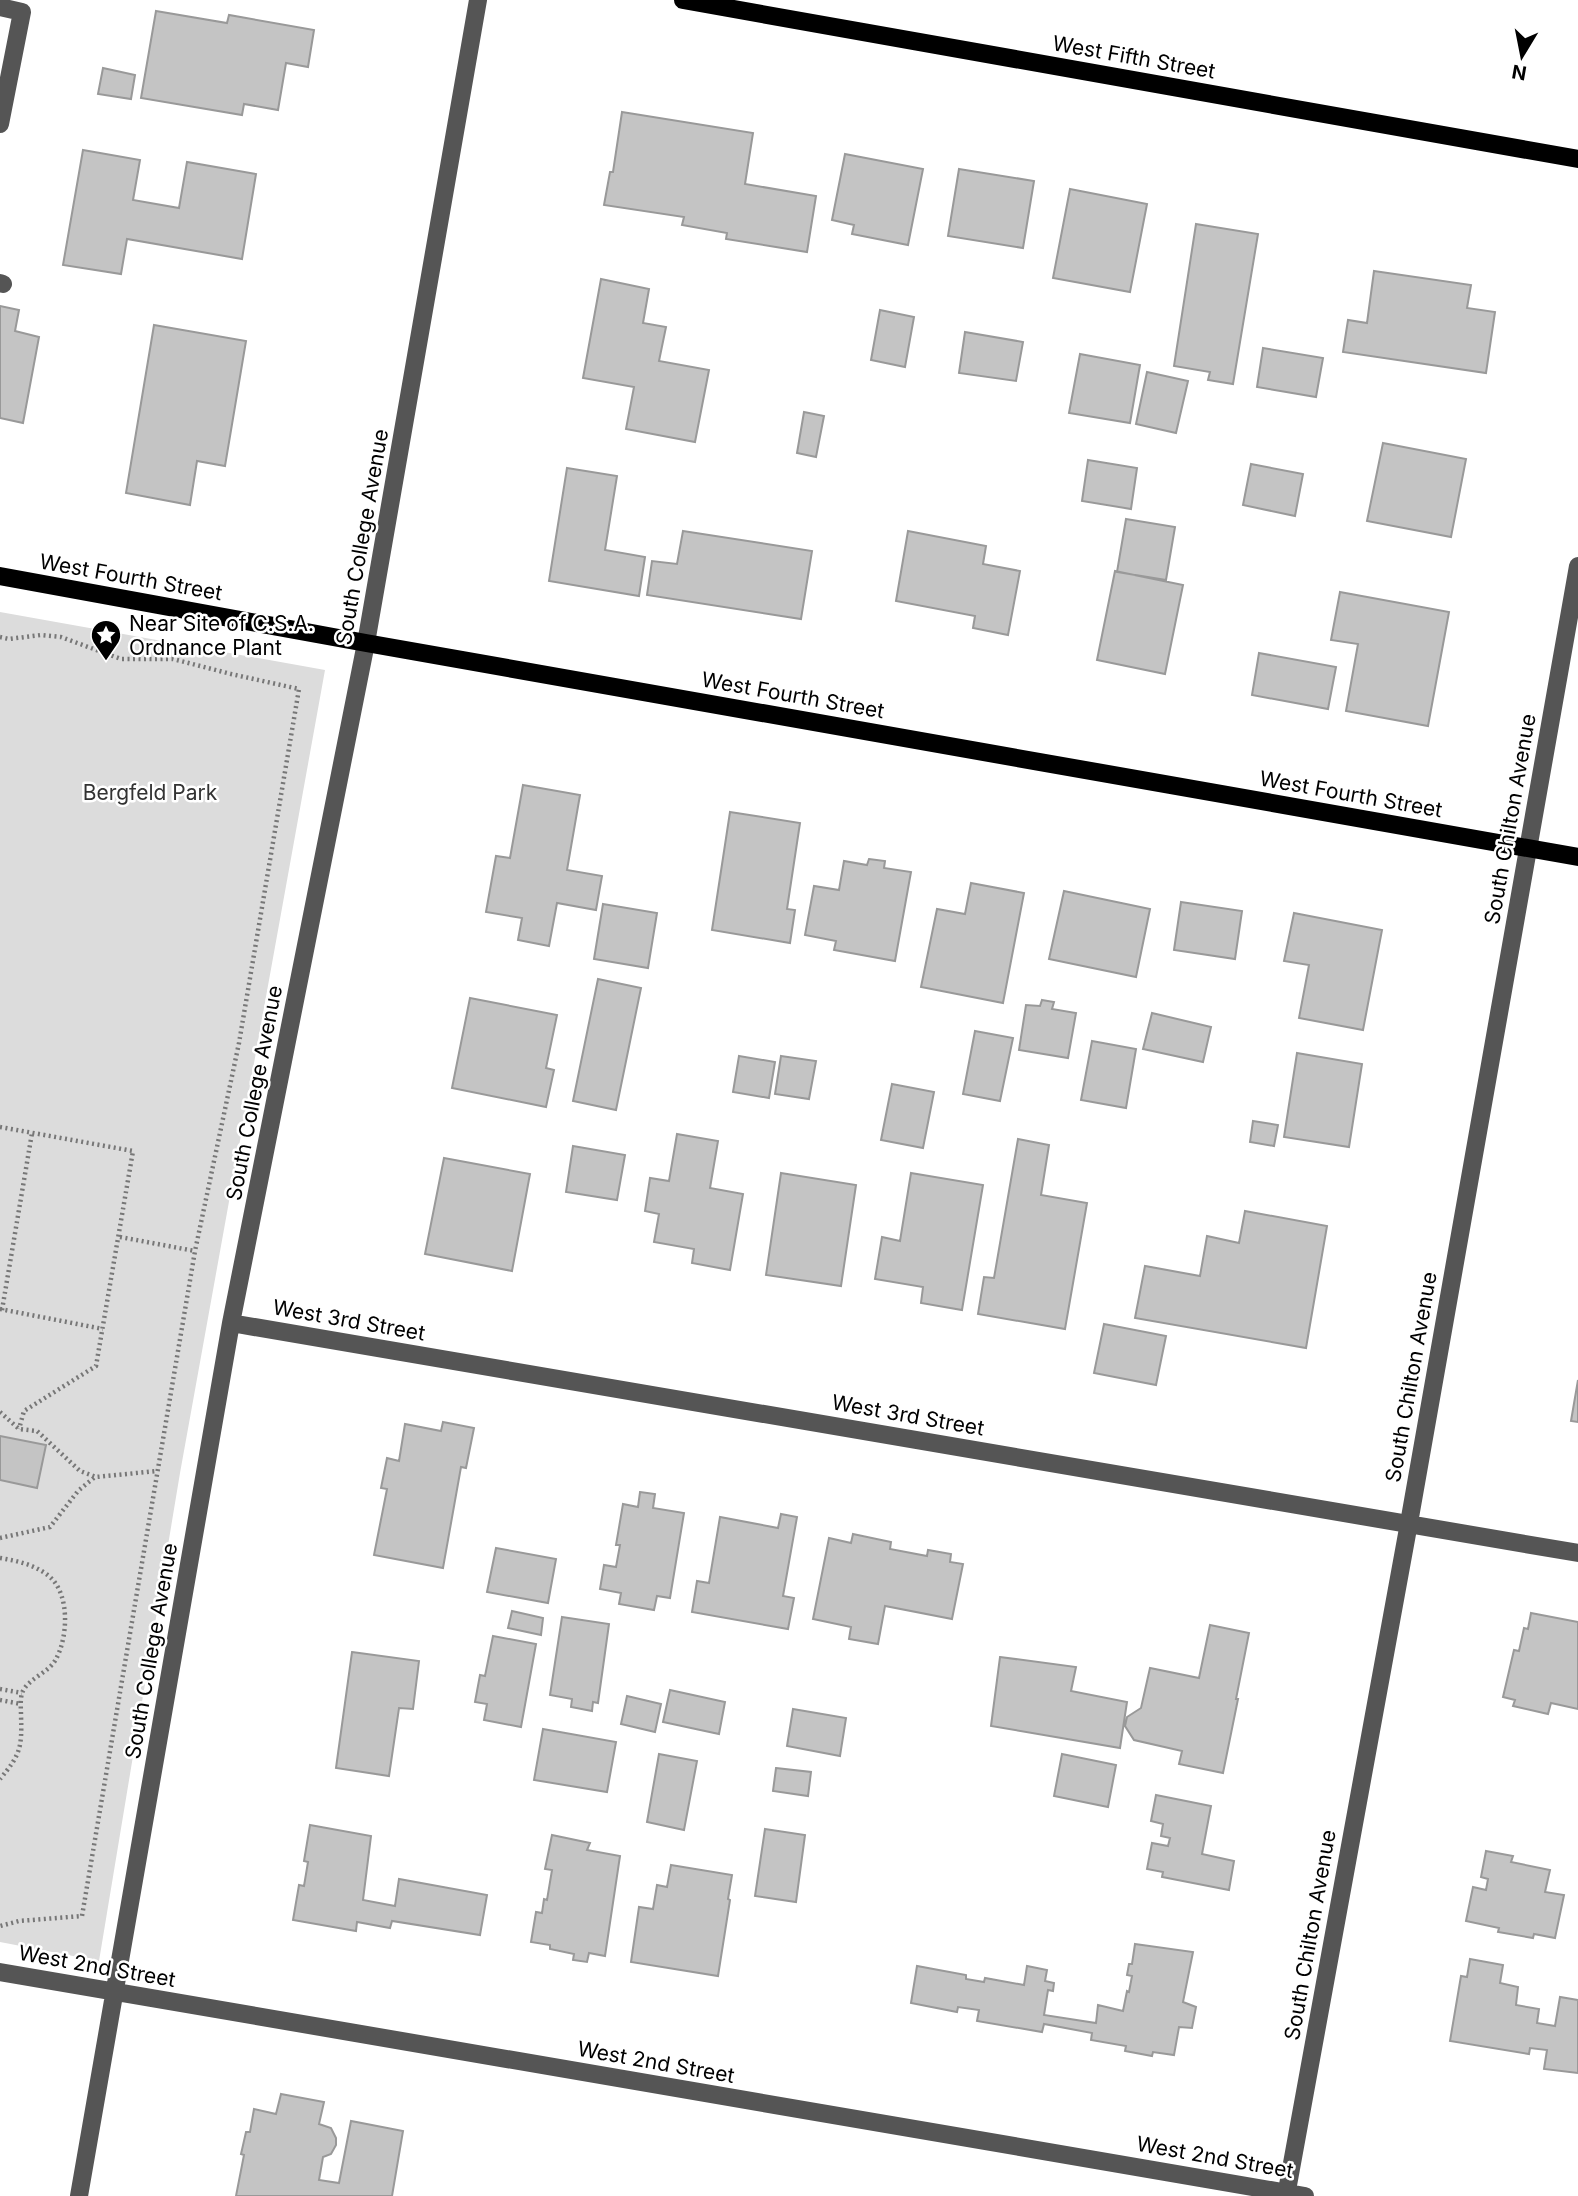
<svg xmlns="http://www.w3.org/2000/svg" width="1578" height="2196" viewBox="0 0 1578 2196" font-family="Inter,sans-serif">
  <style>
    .green { fill: #dcdcdc }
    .building { fill: #c4c4c4; stroke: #999; stroke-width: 2 }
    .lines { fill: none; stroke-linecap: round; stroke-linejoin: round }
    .path { stroke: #777; stroke-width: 4.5; stroke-dasharray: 2 3.5; stroke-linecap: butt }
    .minor { stroke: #555; stroke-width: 18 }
    .major { stroke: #000; stroke-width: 18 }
    .labels { text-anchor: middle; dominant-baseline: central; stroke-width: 5; stroke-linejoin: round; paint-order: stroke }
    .street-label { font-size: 21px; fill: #000; stroke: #fff }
    .poi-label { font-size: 21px; fill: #000; stroke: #fff; text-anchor: start }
    .park-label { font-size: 21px; fill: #333; stroke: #fff }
  </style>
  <rect width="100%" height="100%" fill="#fff"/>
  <path class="green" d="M0,612l325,58 -145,803 -81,488 -99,-19z"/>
  <path class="building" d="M156,11l71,12 2,-8 85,15 -6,37 -22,-4 -8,47 -34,-6 -2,11 -101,-17z
    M103,68l32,7 -4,24 -33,-5z
    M622,112l131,21 -8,51 71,12 -9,56 -81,-13 1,-6 -45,-8 2,-8 -80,-12 6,-33h3z
    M83,150l57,10 -7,40 46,8 8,-46 69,12 -14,85 -115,-20 -6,35 -58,-9z
    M845,154l78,15 -15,76 -56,-11 2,-9 -22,-5z
    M959,169l75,12 -11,67 -75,-12z
    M1070,189l77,15 -17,88 -77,-14z
    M1196,224l62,10 -25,150 -25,-4 2,-8 -36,-6z
    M1374,271l97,14 -4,23 28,4 -9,61 -143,-21 5,-32 19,3z
    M601,279l48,10 -6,34 23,4 -7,34 50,9 -14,72 -69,-13 8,-42 -51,-9z
    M0,306l19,4 -4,21 24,6 -16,86 -23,-5z
    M880,310l34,7 -9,50 -34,-7z
    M154,325l92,16 -21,125 -28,-5 -7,44 -64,-12z
    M965,332l58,10 -7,39 -57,-8z
    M1263,348l60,10 -7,39 -59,-10z
    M1080,354l60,11 -10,58 -61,-10z
    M1147,372l41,9 -12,52 -40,-9z
    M804,412l20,4 -8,41 -19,-4z
    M1383,443l83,16 -15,78 -84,-16z
    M1088,460l49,8 -6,41 -49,-8z
    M1251,464l52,10 -8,42 -52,-11z
    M567,468l50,8 -12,74 40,7 -6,39 -90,-15z
    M1126,519l49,8 -9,53 -49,-8z
    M683,531l129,20 -11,68 -154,-24 5,-34 25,3z
    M908,531l78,15 -3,18 37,7 -12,64 -35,-7 2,-12 -79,-15z
    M1115,571l68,14 -18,89 -68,-14z
    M1340,592l109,20 -21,114 -82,-15 12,-67 -27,-4z
    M1259,653l77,14 -8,42 -76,-14z
    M523,785l57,10 -13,75 35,6 -6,34 -39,-7 -8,43 -31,-6 4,-22 -36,-6 10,-56 14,2z
    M730,812l70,11 -13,86 8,1 -5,33 -78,-13z
    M869,859l16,2 -1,7 27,4 -16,89 -61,-11 2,-9 -31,-6 9,-49 25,4 5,-29 23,4z
    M971,883l53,10 -21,110 -82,-16 16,-78 28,5z
    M1064,891l86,18 -14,68 -87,-18z
    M1181,902l61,9 -7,48 -61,-9z
    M603,904l54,9 -9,55 -54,-9z
    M1294,913l88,17 -19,100 -64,-12 10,-53 -25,-4z
    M598,979l43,9 -25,122 -43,-9z
    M470,998l87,17 -11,53 8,2 -8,37 -94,-19z
    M1042,1000l12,2 -2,7 24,4 -8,45 -49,-8 7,-45 14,1z
    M1152,1013l59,14 -8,35 -60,-13z
    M975,1031l38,7 -13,63 -37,-7z
    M1092,1041l44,8 -10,59 -45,-8z
    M1297,1053l65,11 -13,83 -65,-10z
    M739,1056l36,6 -6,36 -36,-6z
    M781,1056l35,5 -7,38 -34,-5z
    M892,1084l42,8 -11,56 -42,-8z
    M1253,1121l25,4 -4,21 -24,-4z
    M677,1134l41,7 -8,47 33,6 -13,76 -38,-7 2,-14 -40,-7 5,-28 -14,-3 5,-33 19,3z
    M1018,1139l31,6 -8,50 46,8 -22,126 -87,-15 6,-37 10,1z
    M573,1146l52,9 -8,45 -51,-8z
    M444,1158l86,16 -18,97 -87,-17z
    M781,1173l75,12 -15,101 -75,-11z
    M911,1173l72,12 -21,125 -41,-7 2,-16 -48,-8 7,-42 18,4z
    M1245,1211l82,15 -21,122 -171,-30 10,-52 55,10 7,-40 32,7z
    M1104,1324l62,12 -10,49 -62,-12z
    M1578,1380v42l-7,-1z
    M443,1422l31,6 -8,40 -5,-1 -18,101 -69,-13 13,-66 -6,-1 6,-30 12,3 6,-37 36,7z
    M0,1436l46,9 -9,43 -37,-8z
    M640,1492l15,2 -2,14 31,5 -14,85 -13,-2 -3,14 -35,-6 2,-11 -21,-4 4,-24 12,2 4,-22h-4l7,-41 15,3z
    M781,1514l16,3 -14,79 11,2 -6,31 -96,-17 5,-31 12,2 11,-66 58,11z
    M853,1534l38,8 -1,7 37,7 1,-6 23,4 -1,8 13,2 -11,55 -67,-13 -7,38 -29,-5 2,-12 -38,-8 16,-81 22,5z
    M496,1548l60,11 -8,44 -61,-11z
    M512,1611l31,7 -2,17 -33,-7z
    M1531,1613l47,9v87l-27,-6 -3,11 -35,-8 2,-6 -12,-3 11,-47 5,1 5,-23 4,1z
    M562,1617l47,7 -11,79 -5,-1 -1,9 -21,-4 1,-8 -22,-4z
    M1210,1625l39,8 -13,66h2l-15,74 -44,-9 3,-13 -48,-11 -9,-14 2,-9 14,-9 9,-40 49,10z
    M493,1636l43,8 -15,83 -37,-7 3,-16 -12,-2 5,-27 5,1z
    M352,1652l67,9 -6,48 -14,-1 -10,68 -53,-8z
    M1000,1657l76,10 -5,24 56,11 -7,46 -129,-22z
    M670,1690l55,12 -6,32 -56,-12z
    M627,1696l34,8 -6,28 -34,-8z
    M793,1709l53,9 -6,38 -53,-10z
    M543,1729l73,13 -9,50 -73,-12z
    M659,1754l38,7 -13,69 -37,-8z
    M1062,1754l54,11 -8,42 -54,-11z
    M776,1768l35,4 -3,24 -35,-5z
    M1156,1795l55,11 -9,48 32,7 -5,29 -67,-13 1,-5 -16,-3 5,-26 16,3 2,-8 -9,-2 2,-12 -12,-3z
    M310,1825l61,11 -8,64 32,6 4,-27 88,16 -7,40 -88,-14 -2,7 -33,-6 -1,9 -63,-11 6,-35 5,1 4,-24 -4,-1z
    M765,1829l40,6 -9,67 -41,-6z
    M552,1835l38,8 -3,7 33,6 -15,100 -16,-3 -2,9 -14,-2 1,-6 -24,-5v-4l-19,-3 5,-30 6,1 2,-14 3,1 5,-30 -7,-1z
    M1486,1851l27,5 -2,6 39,8 -5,22 19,3 -9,43 -21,-4 -1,4 -35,-6 1,-4 -33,-7 7,-34 13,3 2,-11 -7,-2z
    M671,1865l61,10 -4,24 2,1 -12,76 -87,-14 8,-55 14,2 4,-24 10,2z
    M1135,1944l58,8 -10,50 13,5 -4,21 -13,-1 -5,28 -21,-3 -1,4 -27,-5 1,-5 -35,-6 1,-7 -48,-9 -2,8 -65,-11 2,-11 -21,-3 -1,5 -46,-9 6,-37 49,9v4l18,3 1,-4 39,7 3,-19 20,4 -2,11 9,2 -1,8 -5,-1 -4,25 52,8 2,-18 25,6 4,-20 2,1 3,-16 -5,-1 2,-11h3z
    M1470,1959l33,6 -3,18 18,4 -2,18 23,4 -2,14 18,3 5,-29 18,3v73l-34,-4 3,-19 -17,-2 -1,6 -79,-13 11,-65 6,1z
    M281,2094l43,8 -5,22 12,4 5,10v7l-5,9 -8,3 -4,23 20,3 12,-62 52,10 -11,65h-156l8,-41 -3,-1 5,-22h4l4,-23 22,5z"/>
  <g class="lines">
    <path class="path" d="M0,637l9,2 32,-4 20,2 60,22h52l58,15 68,15 -60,354 -44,208 -113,665 -63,5 -19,5
      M0,1127l133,24 -37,215 -72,45 -5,18
      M120,1237l75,14
      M0,1309l103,20
      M2,1310l30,-177
      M0,1412l19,17 18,2 43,40 16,6 61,-6
      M0,1538l50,-11 28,-36 17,-14
      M0,1558c18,3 36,7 50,19 20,18 18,60 6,82 -7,14 -28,19 -34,34 -2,7 -1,16 -1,22 1,32 0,39 -21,64
      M0,1689l22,4
      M0,1700l21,4"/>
    <path class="minor" d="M0,7l22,5 -22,112
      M0,283l3,1
      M231,1323l1347,230
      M0,1972l1305,224
      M79,2196l152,-873 135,-680 112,-643
      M1286,2196l123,-673 169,-957"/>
    <path class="major" d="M683,0l895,159
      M0,576l366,67 1212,214"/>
  </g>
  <defs>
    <g id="sight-pin" transform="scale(1.575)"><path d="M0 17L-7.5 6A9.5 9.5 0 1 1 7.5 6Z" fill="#000" stroke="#fff"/><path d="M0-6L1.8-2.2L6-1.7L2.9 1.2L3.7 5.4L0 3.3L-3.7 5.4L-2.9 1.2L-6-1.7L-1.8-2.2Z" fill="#fff"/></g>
  </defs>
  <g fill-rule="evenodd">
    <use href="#sight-pin" x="106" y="635"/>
  </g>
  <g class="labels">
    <g class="street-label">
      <text transform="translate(1134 57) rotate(10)">West Fifth Street</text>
      <text transform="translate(362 537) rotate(-80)">South College Avenue</text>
      <text transform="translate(131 577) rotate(10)">West Fourth Street</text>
      <text transform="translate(793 695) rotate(10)">West Fourth Street</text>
      <text transform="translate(1351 794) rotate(10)">West Fourth Street</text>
      <text transform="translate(1510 819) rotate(-80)">South Chilton Avenue</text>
      <text transform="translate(254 1093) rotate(-79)">South College Avenue</text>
      <text transform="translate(349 1320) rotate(10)">West 3rd Street</text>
      <text transform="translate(1411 1377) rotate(-80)">South Chilton Avenue</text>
      <text transform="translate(908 1415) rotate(10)">West 3rd Street</text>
      <text transform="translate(151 1651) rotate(-80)">South College Avenue</text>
      <text transform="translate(1310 1935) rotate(-80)">South Chilton Avenue</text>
      <text transform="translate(97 1966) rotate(10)">West 2nd Street</text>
      <text transform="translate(656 2062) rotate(10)">West 2nd Street</text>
      <text transform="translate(1215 2157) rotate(10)">West 2nd Street</text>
    </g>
    <g class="poi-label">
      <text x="129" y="623">Near Site of C.S.A.<tspan x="129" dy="24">Ordnance Plant</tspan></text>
    </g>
    <g class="park-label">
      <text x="150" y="792">Bergfeld Park</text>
    </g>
  </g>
  <g transform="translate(1522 56) rotate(190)" stroke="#ffffff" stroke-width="5" paint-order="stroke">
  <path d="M0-5L12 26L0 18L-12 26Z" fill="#000000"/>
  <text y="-10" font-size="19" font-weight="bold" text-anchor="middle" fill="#000000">N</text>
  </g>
</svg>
